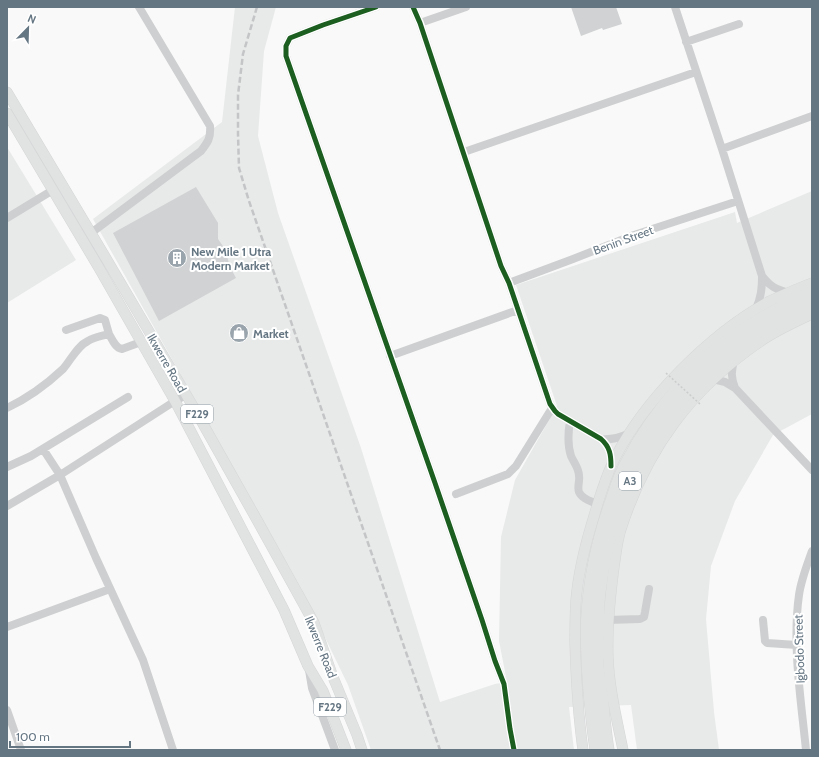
<svg xmlns="http://www.w3.org/2000/svg" width="819" height="757" viewBox="0 0 819 757" font-family="Cabin,sans-serif">
  <style>
    .built { fill: #e8e9e9 }
    .building { fill: #d0d2d3 }
    .lines { fill: none; stroke-linecap: round; stroke-linejoin: round }
    .major-casing { stroke: #d5d6d7; stroke-width: 11 }
    .highway-casing { stroke: #d5d6d6; stroke-width: 13 }
    .minor { stroke: #cecfd0; stroke-width: 8 }
    .major { stroke: #e1e2e2; stroke-width: 10 }
    .highway { stroke: #e1e2e2; stroke-width: 12 }
    .rail { stroke: #c3c5c6; stroke-width: 2.5; stroke-dasharray: 6 3; stroke-linecap: butt }
    .path-bridge { stroke: #cbcccd; stroke-width: 1.5; stroke-dasharray: 2 2; stroke-linecap: butt }
    .cycleway-casing { stroke: #fff; stroke-width: 8 }
    .cycleway { stroke: #1b5e20; stroke-width: 5 }
    .labels { text-anchor: middle; dominant-baseline: central; stroke-width: 4; stroke-linejoin: round; paint-order: stroke }
    .shield { fill: #fff; stroke: #939fa8; stroke-width: 1 }
    .shield-label { font-size: 11px; font-weight: bold; fill: #657683 }
    .street-label { font-size: 12px; fill: #657683; stroke: #fff }
    .poi-label { font-size: 12px; font-weight: bold; fill: #657683; stroke: #fff; text-anchor: start }
  </style>
  <rect width="100%" height="100%" fill="#f9f9f9"/>
  <path class="built" d="M235,7h41l-12,44 -6,85 20,77 83,235 79,254 55,-18 12,-2 -8,-41 2,-104 14,-57 42,-74 -41,-121 219,-73 2,11 75,-32v223l-39,21 -38,66 -24,65 -5,53 8,93 5,38h-82l-6,-45 -62,2 5,43h-203l-23,-65 -47,-97 -208,-369 129,-97z
    M7,147l69,113 -69,43z"/>
  <path class="building" d="M571,7h45l6,17 -19,6 -1,-2 -21,8z
    M196,187l22,36v16l7,10 5,18 6,11 -77,43 -46,-88z"/>
  <g class="lines">
    <g class="major-casing">
      <path id="major" d="M7,92l100,168 87,148 63,112 41,74 16,29 19,54 24,58 5,15
        M7,113l92,155 76,133 109,209 24,56 15,25 23,59
        M583,750c-5,-36 -7,-72 -8,-108 0,-14 0,-28 1,-42 2,-25 8,-50 15,-74 7,-23 13,-47 24,-68 30,-59 95,-124 153,-156 14,-7 29,-13 44,-19
        M623,750c-6,-30 -14,-62 -15,-93 -1,-30 2,-60 6,-90 2,-13 3,-26 7,-38 26,-81 71,-141 140,-188 16,-11 34,-19 51,-27"/>
    </g>
    <g class="highway-casing">
      <path id="highway" d="M596,750c-6,-43 -10,-86 -9,-130 2,-41 11,-82 25,-121 4,-13 9,-27 16,-39 13,-25 32,-51 50,-72 9,-10 19,-21 29,-31 32,-27 67,-48 105,-65
        M608,750c-3,-17 -4,-34 -6,-51 -2,-13 -4,-26 -5,-39 0,-9 1,-18 1,-27 0,-12 0,-24 1,-36 2,-16 4,-33 8,-48 24,-98 82,-178 169,-229 12,-6 24,-11 36,-16"/>
    </g>
    <path class="minor" d="M376,7l-53,18 -33,13 -4,8v10l99,284 50,143 47,137 13,41 9,23 6,45 4,21
      M413,7l7,16 81,243 8,17 41,121 5,7 3,3 43,25c9,8 10,16 10,27
      M675,7l47,142 40,127c0,13 -1,21 -6,33
      M420,23l46,-16
      M686,42l53,-18
      M722,149l90,-33
      M464,152l232,-80
      M7,218l46,-28
      M91,233l110,-82c7,-9 10,-13 9,-25l-71,-119
      M762,276c9,11 13,13 27,17
      M509,283l64,-24 61,-24 104,-34
      M66,330l34,-12 5,2 4,14
      M390,356l128,-46
      M734,361c-3,10 -3,17 1,27
      M713,379l12,3 10,6 77,82
      M7,408c21,-10 39,-23 56,-39 8,-9 14,-23 25,-28 6,-4 14,-5 21,-7 3,5 6,14 13,15l19,-7
      M570,421c-2,12 -3,23 1,35 3,7 8,12 8,20 1,5 -2,11 0,16 3,7 12,9 18,12
      M601,439c10,1 18,-1 27,-5
      M43,449l17,26 36,83 47,102 30,90
      M7,467l24,-11 97,-59
      M456,494l52,-20 8,-8 36,-58
      M7,506l53,-31 115,-74 11,-6
      M608,620l32,-1 4,-2 1,-5 4,-23
      M763,620l2,21 2,2 30,2
      M7,627l103,-38
      M309,670l3,18 23,62
      M7,710l14,40
      M806,750c-5,-50 -14,-106 -7,-155 2,-15 8,-30 13,-44"/>
    <use href="#major" class="major"/>
    <use href="#highway" class="highway"/>
    <path class="rail" d="M257,7l-14,47 -5,41v39l1,34 10,33 191,549"/>
    <path class="path-bridge" d="M666,373l34,31"/>
    <g class="cycleway-casing">
      <path id="cycleway" d="M376,7l-53,18 -33,13 -4,8v10l99,284 50,143 47,137 13,41 9,23 6,45 4,21
        M413,7l7,16 81,243 8,17 41,121 5,7 3,3 43,25c9,8 10,16 10,27"/>
    </g>
    <use href="#cycleway" class="cycleway"/>
  </g>
  <defs>
    <g id="building-disc" transform="scale(1)"><circle r="9.5" fill="#99a4ac" stroke="#fff"/><path d="M-4-6H4V6H1V3H-1V6H-4ZM-2.5-4.3h1.7v1.8h-1.7ZM.8-4.3h1.7v1.8H.8ZM-2.5-1h1.7V.8h-1.7ZM.8-1h1.7V.8H.8Z" fill="#fff"/></g>
    <g id="shop-disc" transform="scale(1)"><circle r="9.5" fill="#99a4ac" stroke="#fff"/><path d="M-5-2.5h2.3a2.7 3.5 0 0 1 5.4 0H5L5.5 6h-11ZM-1.5-2.5h3a1.5 2.3 0 0 0-3 0Z" fill="#fff"/></g>
  </defs>
  <g fill-rule="evenodd">
    <use href="#building-disc" x="177" y="258"/>
    <use href="#shop-disc" x="239" y="333"/>
  </g>
  <g class="labels">
    <g class="shield">
      <rect x="181" y="405" width="32" height="18" rx="3"/>
      <rect x="619" y="472" width="22" height="18" rx="3"/>
      <rect x="314" y="698" width="32" height="18" rx="3"/>
    </g>
    <g class="shield-label">
      <text x="197" y="414">F229</text>
      <text x="630" y="481">A3</text>
      <text x="330" y="707">F229</text>
    </g>
    <g class="street-label">
      <text transform="translate(623 240) rotate(-20)">Benin Street</text>
      <text transform="translate(167 363) rotate(60)">Ikwerre Road</text>
      <text transform="translate(321 647) rotate(68)">Ikwerre Road</text>
      <text transform="translate(799 649) rotate(-92)">Igbodo Street</text>
    </g>
    <g class="poi-label">
      <text x="191" y="251">New Mile 1 Utra<tspan x="191" dy="14">Modern Market</tspan></text>
      <text x="253" y="333">Market</text>
    </g>
  </g>
  <rect width="819" height="757" fill="none" stroke="#657683" stroke-width="16"/>
  <g transform="translate(28 28) rotate(23)" stroke="#ffffff" stroke-width="3" paint-order="stroke">
  <path d="M0-3L7 15L0 10L-7 15Z" fill="#657683"/>
  <text y="-6" font-size="11" font-weight="bold" text-anchor="middle" fill="#657683">N</text>
  </g>
  <path d="M10 741v6h120v-6" fill="none" stroke="#657683" stroke-width="2"/>
  <text x="16" y="741" font-size="12" fill="#657683" stroke="#ffffff" stroke-width="3" paint-order="stroke">100 m</text>
</svg>
